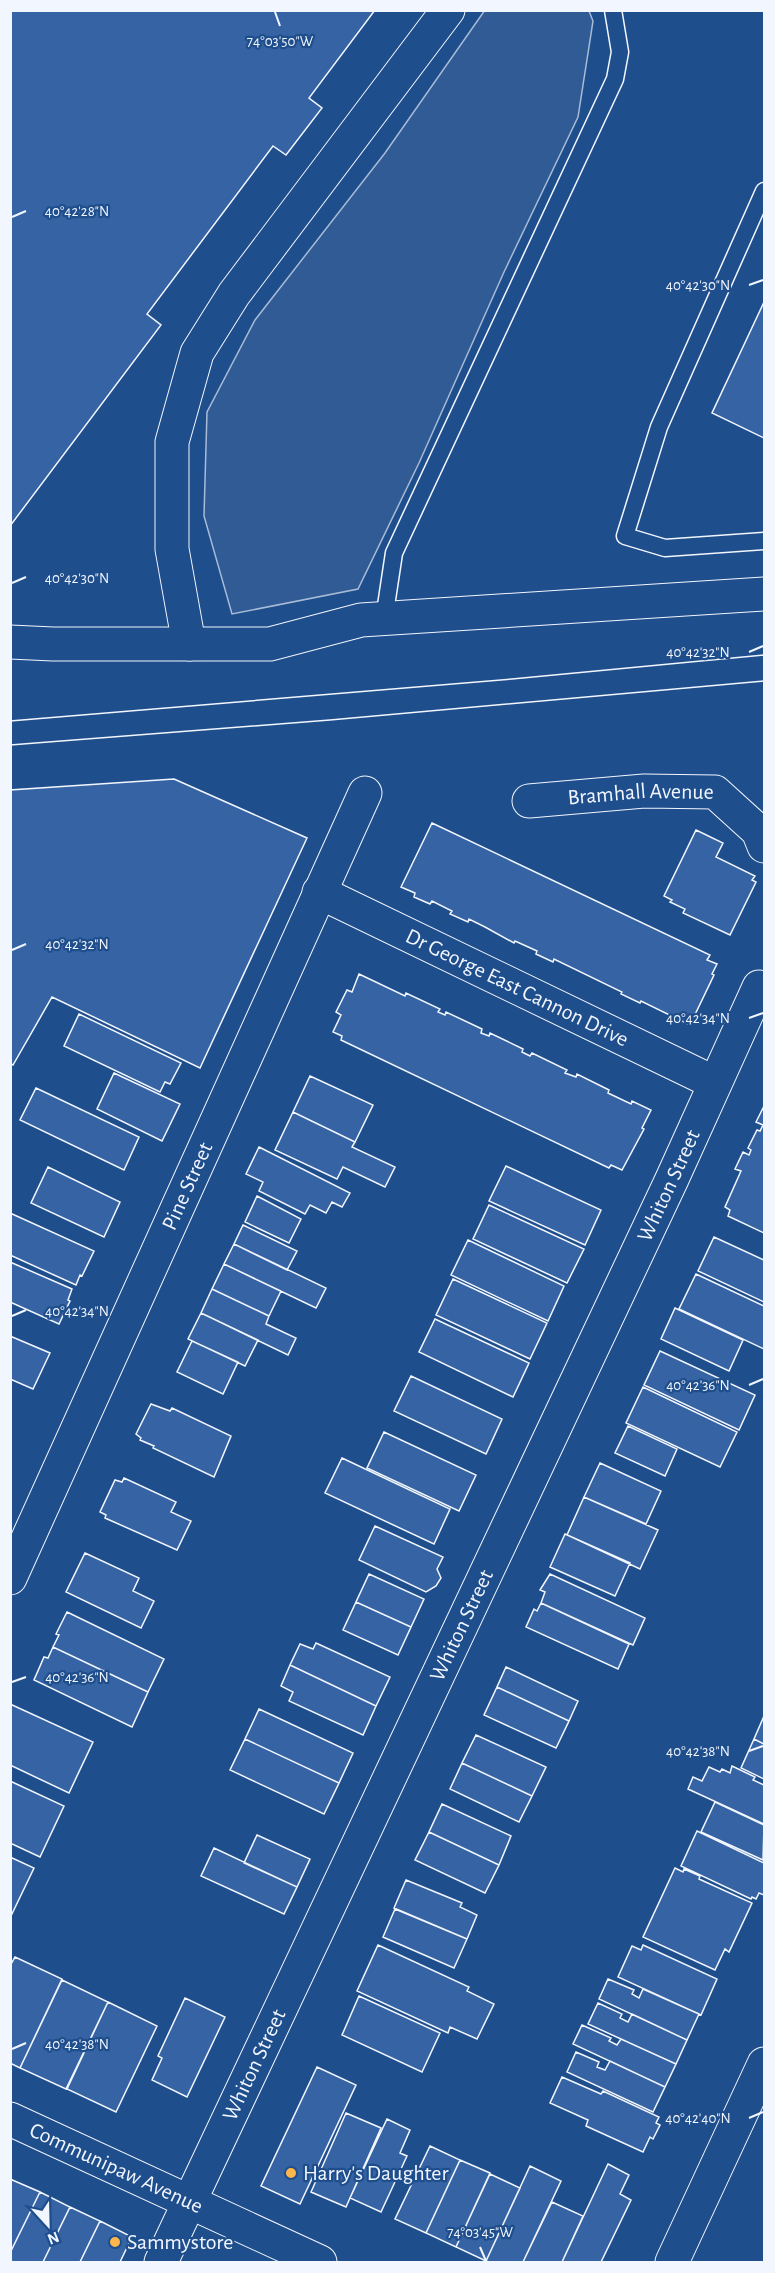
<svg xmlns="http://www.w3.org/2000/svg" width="775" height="2273" viewBox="0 0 775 2273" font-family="'Alegreya Sans',sans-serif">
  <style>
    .built { fill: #305b95; stroke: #a8bbd7; stroke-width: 1.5 }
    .building { fill: #3563a3; stroke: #f2f6ff; stroke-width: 1.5 }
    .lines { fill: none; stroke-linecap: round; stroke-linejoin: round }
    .lane-casing { stroke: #f2f6ff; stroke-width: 19 }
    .street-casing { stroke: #f2f6ff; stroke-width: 35 }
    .secondary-casing { stroke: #f2f6ff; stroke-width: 35 }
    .lane { stroke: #1f4e8c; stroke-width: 16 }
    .street { stroke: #1f4e8c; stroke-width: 33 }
    .secondary { stroke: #1f4e8c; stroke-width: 33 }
    .tram { stroke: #f2f6ff; stroke-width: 1.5 }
    .ticks { fill: none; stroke: #f2f6ff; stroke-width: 2 }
    .poi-dot { fill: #ffb74d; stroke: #1f4e8c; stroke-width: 2 }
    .labels { text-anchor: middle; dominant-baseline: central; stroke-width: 4.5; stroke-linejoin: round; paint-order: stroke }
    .street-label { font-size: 22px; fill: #f2f6ff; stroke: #1f4e8c }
    .poi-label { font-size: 22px; fill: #f2f6ff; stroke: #1f4e8c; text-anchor: start }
    .ticks-label { font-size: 15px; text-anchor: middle; fill: #f2f6ff; stroke: #1f4e8c; stroke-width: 4.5; stroke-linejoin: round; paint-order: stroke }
  </style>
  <rect width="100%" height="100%" fill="#1f4e8c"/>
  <path class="built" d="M485,10l104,1 4,10 -15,96 -74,155 -85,191 -61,126 -126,25 -28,-98 3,-104 48,-92 130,-167z"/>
  <path class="building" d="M10,10h365l-66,88 13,10 -36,47 -13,-9 -126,168 14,11 -151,201z
    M764,302v136l-52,-25z
    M174,779l133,59 -107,230 -148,-71 -39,68 -3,-2v-273z
    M432,823l278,132 -3,5 10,4 -5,10 2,1 -24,50 -49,-24 -1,2 -19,-9 1,-2 -68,-33 -1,3 -17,-8 1,-3 -22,-10 -1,2 -29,-16 -16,-8 -1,3 -18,-8 2,-3 -20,-10 -2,3 -16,-7 1,-4 -14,-6z
    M696,830l27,13 -7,14 39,19 -3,4 4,2 -26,53 -47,-22 2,-4 -15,-7 2,-2 -8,-4z
    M359,974l46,22 1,-3 34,16 -2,3 7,3 1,-3 36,17 -1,4 8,3 1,-3 33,16 -1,3 8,4 2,-3 35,17 -2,3 11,4 1,-3 32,16 -1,3 23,11 1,-3 19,9 -9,18 2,1 -22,41 -11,-5 -2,3 -268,-128 1,-4 -9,-4 8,-17 -5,-3 11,-22 5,2z
    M79,1014l102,49 -11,21 -5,-2 -5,10 -96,-46z
    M114,1073l66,31 -18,37 -65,-32z
    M310,1076l63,29 -18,37 -62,-30z
    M36,1088l103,49 -15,33 -104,-50z
    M764,1106v127l-36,-17 2,-6 -5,-3 16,-36 -6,-2 8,-17 6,3 2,-5 -3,-2 9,-18 3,1 3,-6 -7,-3z
    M293,1112l62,30 -3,5 43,20 -10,20 -42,-20 -6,12 -62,-29z
    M259,1147l91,46 -8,14 -10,-5 -6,11 -16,-8 -5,9 -46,-23 4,-9 -17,-8z
    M506,1166l95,44 -16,35 -96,-44z
    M48,1167l72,35 -16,35 -73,-34z
    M257,1196l44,23 -12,24 -44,-21z
    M489,1205l95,44 -17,34 -94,-44z
    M10,1213l84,38 -12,25 -2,-1 -4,10 -66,-30z
    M243,1225l54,26 -10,19 -53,-26z
    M714,1237l50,23v42l-66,-31z
    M468,1240l96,46 -16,35 -97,-46z
    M234,1244l92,44 -10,20 -92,-44z
    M10,1262l62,27 -4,11 2,1 -11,23 -49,-22z
    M224,1264l57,27 -12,25 -57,-27z
    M696,1274l68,32v43l-85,-40z
    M453,1279l94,44 -17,36 -94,-44z
    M212,1289l57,27 -3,8 30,14 -8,17 -87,-42z
    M675,1308l68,32 -14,31 -68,-32z
    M201,1313l57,27 -13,26 -57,-27z
    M435,1319l94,44 -16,34 -94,-45z
    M10,1336l40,17 -17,36 -23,-10z
    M192,1341l46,21 -15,32 -46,-22z
    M660,1351l95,44 -16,35 -95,-45z
    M411,1376l91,43 -16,35 -92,-43z
    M643,1387l94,45 -17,35 -94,-44z
    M151,1404l19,7 2,-3 59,28 -17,41 -61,-29 1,-2 -14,-6 1,-2 -5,-4z
    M628,1426l49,23 -12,27 -50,-23z
    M384,1432l92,43 -17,36 -92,-43z
    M342,1458l108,51 -16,35 -109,-51z
    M600,1463l61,28 -15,33 -62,-27z
    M124,1478l52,24 -5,10 20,9 -14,29 -72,-32 1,-3 -6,-3 15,-32 7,2z
    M584,1497l74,33 -18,39 -73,-34z
    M375,1526l68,31 -6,12 4,9 -5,8 -10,6 -67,-32z
    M565,1534l65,29 -15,33 -65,-29z
    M85,1553l54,25 -6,13 21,10 -13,27 -75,-36z
    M369,1574l55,25 -13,28 -55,-25z
    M550,1574l95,44 -12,27 -92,-42 4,-11 -5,-2z
    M356,1602l55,25 -13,28 -55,-25z
    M541,1603l88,41 -11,25 -92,-42 8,-18 3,2z
    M67,1612l97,47 -16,33 -95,-45 6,-12 -3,-1z
    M316,1643l74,34 -14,29 -86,-41 10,-21 13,5z
    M53,1647l95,45 -16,35 -98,-47 10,-23 4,1z
    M290,1665l86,41 -13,29 -74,-34 4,-9 -12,-6z
    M506,1667l72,34 -9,20 -72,-34z
    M497,1687l72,34 -13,27 -72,-33z
    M10,1704l83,38 -24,51 -59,-28z
    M259,1709l94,44 -14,30 -94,-44z
    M764,1716v28l-10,-5z
    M476,1735l70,32 -14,29 -70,-33z
    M245,1739l94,44 -15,31 -94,-44z
    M754,1739l10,5v35l-23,-11z
    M462,1763l70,33 -13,26 -69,-33z
    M732,1766l23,11 -2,3 11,5v39l-76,-35 5,-12 9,4 7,-14 11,5 2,-3 8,4z
    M10,1781l54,25 -24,51 -30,-14z
    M715,1802l49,23 -1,35 -62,-28z
    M442,1804l69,32 -12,29 -70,-33z
    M697,1831l67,32v32l-5,-2 -3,6 -4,-2 -1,2 -70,-33z
    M429,1832l70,33 -14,28 -70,-33z
    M257,1835l53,24 -13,28 -53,-24z
    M214,1848l83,39 -13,27 -83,-38z
    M10,1857l24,11 -24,50z
    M675,1868l8,4 1,-3 16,7 -1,3 53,24 -23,49 -4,-3 -10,21 -72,-33z
    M406,1880l56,23 -2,4 17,8 -10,24 -73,-31z
    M395,1909l72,30 -13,29 -71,-31z
    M378,1945l91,42 -2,4 27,13 -17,35 -27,-12 -2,6 -91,-42z
    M643,1945l74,34 -16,36 -83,-38 14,-31 9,4z
    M15,1957l47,22 -42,89 -10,-5v-97z
    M608,1979l26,11 -2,4 7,4 4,-9 56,25 -12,26 -88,-41z
    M62,1980l46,22 -42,87 -46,-21z
    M359,1996l81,37 -18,39 -80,-37z
    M185,1998l40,19 -38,80 -35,-17 10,-22 -4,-2z
    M108,2002l49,24 -41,86 -49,-23z
    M598,2003l24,11 -2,4 8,4 4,-8 55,26 -11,24 -88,-40z
    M582,2025l29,13 -2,3 8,4 4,-6 55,25 -11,23 -92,-43z
    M576,2052l23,10 -2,5 8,3 5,-9 55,26 -12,25 -86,-40z
    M317,2067l39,18 -56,119 -39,-18z
    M562,2077l39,17 2,-3 56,26 -3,6 4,2 -7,14 -3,-2 -7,15 -57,-26 2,-6 -38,-17z
    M346,2113l35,15 -35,79 -35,-15z
    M387,2119l23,11 -10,23 7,3 -26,56 -31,-14z
    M430,2146l30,14 -34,73 -31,-14z
    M460,2160l30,13 -34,74 -30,-14z
    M608,2164l21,11 -9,19 11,6 -30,62h-39z
    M530,2166l31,15 -38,81h-34l-3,-1z
    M490,2174l30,14 -34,73 -30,-14z
    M10,2179l30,13 -30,61z
    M40,2192l30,15 -27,55h-29l-4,-1v-8z
    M552,2202l31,14 -21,46h-39z
    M70,2207l30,14 -20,41h-37z
    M100,2221l32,16 -12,25h-40z"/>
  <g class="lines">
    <g class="lane-casing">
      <path id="lane" d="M764,191l-105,236 -34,109 40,12 99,-7
        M384,619l10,-66 221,-474 5,-27 -7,-42"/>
    </g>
    <g class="street-casing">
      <g id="street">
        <path d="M10,642l43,2h217l91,-24 403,-26"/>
        <path d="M189,644l-17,-95v-107l25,-89 37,-59 214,-284"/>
        <path id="s1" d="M529,801l115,-10 71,1 43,39 6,15"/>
        <path id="s2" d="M319,892l396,191"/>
        <path id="s3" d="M10,1578l355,-785"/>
        <path id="s4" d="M161,2262l511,-1083 87,-192"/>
      </g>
    </g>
    <g class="secondary-casing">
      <g id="secondary">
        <path id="s5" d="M10,2119l310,143"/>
        <path d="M672,2262l92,-198"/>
      </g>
    </g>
    <use href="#lane" class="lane"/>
    <use href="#street" class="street"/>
    <use href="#secondary" class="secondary"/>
    <path class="tram" d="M10,721l502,-42 252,-24
      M10,745l320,-25 434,-39"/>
  </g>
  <path class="ticks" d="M275,12l5,14M12,217l14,-6M749,285l14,-5M12,583l14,-6M749,652l14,-6M12,950l14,-6M749,1018l14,-5M12,1316l14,-6M749,1385l14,-6M12,1682l14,-5M749,1751l14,-5M12,2049l14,-6M749,2118l14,-6M480,2247l6,14"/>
  <g class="poi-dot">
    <circle cx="291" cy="2173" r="6"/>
    <circle cx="115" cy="2242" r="6"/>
  </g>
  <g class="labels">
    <g class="street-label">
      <text stroke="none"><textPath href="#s1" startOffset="112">Bramhall Avenue</textPath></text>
      <text stroke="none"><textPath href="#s2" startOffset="220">Dr George East Cannon Drive</textPath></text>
      <text stroke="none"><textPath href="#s3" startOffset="430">Pine Street</textPath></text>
      <text stroke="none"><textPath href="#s4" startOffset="1190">Whiton Street</textPath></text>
      <text stroke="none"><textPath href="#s4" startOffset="704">Whiton Street</textPath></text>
      <text stroke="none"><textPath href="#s4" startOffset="218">Whiton Street</textPath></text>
      <text stroke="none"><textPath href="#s5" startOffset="117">Communipaw Avenue</textPath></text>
    </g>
    <g class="poi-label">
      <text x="303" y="2173">Harry's Daughter</text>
      <text x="127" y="2242">Sammystore</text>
    </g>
  </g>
  <g class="ticks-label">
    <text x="280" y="46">74°03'50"W</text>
    <text x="77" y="216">40°42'28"N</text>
    <text x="698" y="290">40°42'30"N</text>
    <text x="77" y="583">40°42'30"N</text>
    <text x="698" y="657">40°42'32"N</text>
    <text x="77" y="949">40°42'32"N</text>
    <text x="698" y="1023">40°42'34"N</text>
    <text x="77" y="1316">40°42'34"N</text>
    <text x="698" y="1390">40°42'36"N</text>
    <text x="77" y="1682">40°42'36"N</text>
    <text x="698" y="1756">40°42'38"N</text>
    <text x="77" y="2049">40°42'38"N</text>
    <text x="698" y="2123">40°42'40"N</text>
    <text x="480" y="2237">74°03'45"W</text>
  </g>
  <rect width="775" height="2273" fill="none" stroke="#f2f6ff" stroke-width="24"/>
  <g transform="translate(48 2225) rotate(158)" stroke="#1f4e8c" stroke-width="4.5" paint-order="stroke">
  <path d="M0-4.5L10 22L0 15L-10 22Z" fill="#f2f6ff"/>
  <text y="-9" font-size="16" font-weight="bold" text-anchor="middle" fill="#f2f6ff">N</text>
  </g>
</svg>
